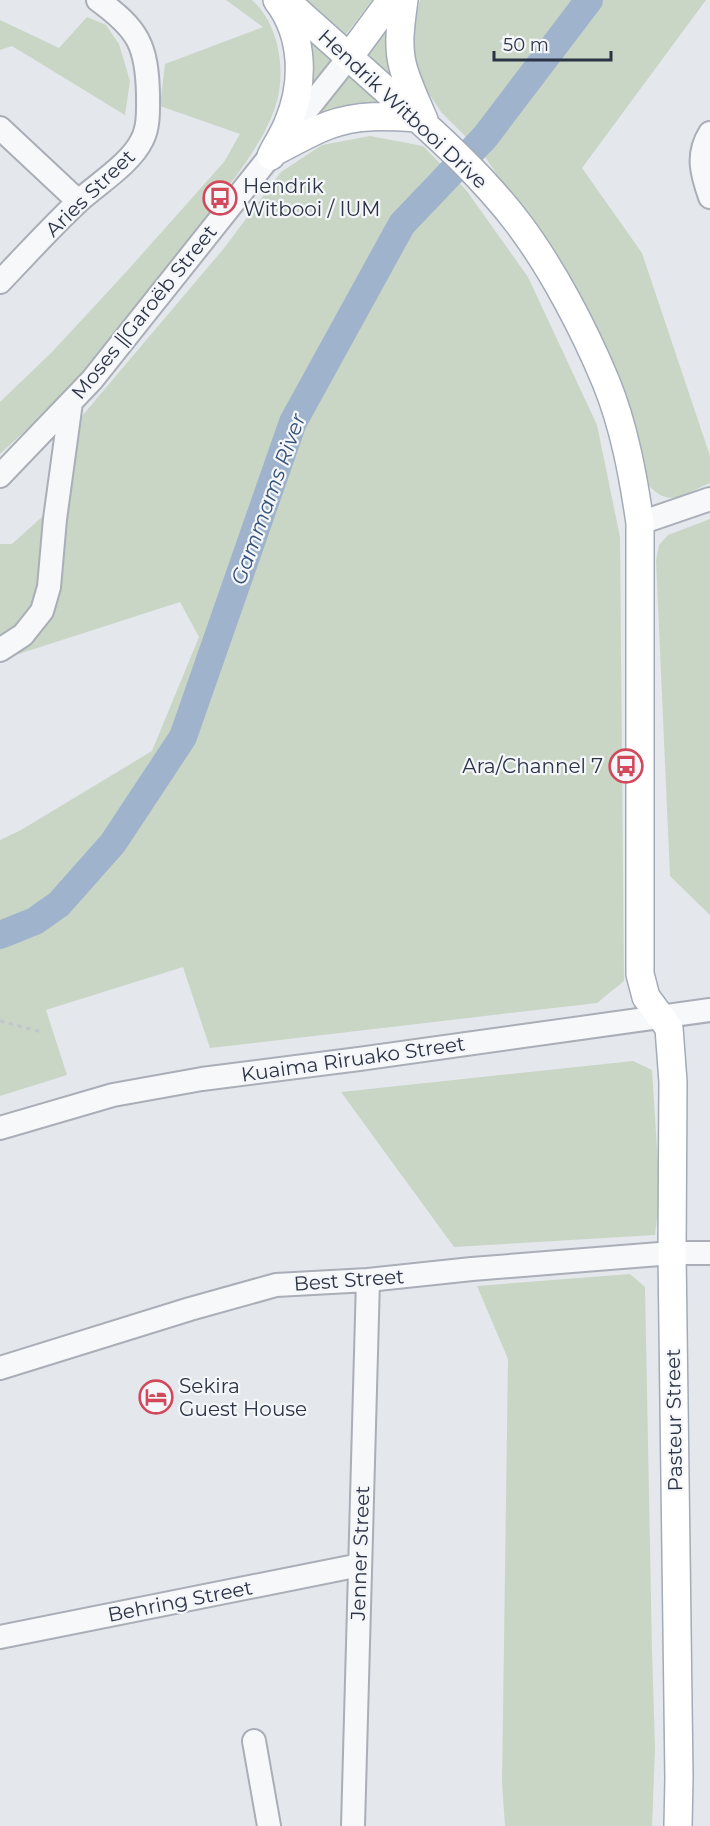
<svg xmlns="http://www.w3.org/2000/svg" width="710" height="1826" viewBox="0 0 710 1826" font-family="Montserrat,sans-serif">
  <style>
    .green { fill: #c9d6c5 }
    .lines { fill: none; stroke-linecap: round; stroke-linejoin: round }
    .river { stroke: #9fb4cc; stroke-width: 28 }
    .minor-casing { stroke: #a9aeb7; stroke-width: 26 }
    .major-casing { stroke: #a3abb8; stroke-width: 30 }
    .path { stroke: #c2c5cb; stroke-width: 3; stroke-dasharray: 4.5 4.5; stroke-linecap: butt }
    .minor { stroke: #f7f8fa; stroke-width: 22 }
    .major { stroke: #fff; stroke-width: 27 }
    .labels { text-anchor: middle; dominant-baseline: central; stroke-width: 4.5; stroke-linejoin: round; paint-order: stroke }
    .street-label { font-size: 20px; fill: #2b3445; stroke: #f4f6f9 }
    .poi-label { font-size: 20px; fill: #2b3445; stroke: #f4f6f9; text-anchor: start }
    .water-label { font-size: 21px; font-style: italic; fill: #34527a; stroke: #f4f6f9 }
  </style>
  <rect width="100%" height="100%" fill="#e4e7ec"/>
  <path class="green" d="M226,0h26c26,23 34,68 25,101 -11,39 -40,73 -63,105 -50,69 -102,137 -161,198 -17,18 -35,33 -53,50v-52l52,-50 75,-81 97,-109 16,-28 -80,-28 5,-42 98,-37z
    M297,0h75l-28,37z
    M420,0h286l-124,168 60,85 68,203v27c-29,12 -42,27 -65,-2l-99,-234 -63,-93 -42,-42 -23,-35 -7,-41z
    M398,5l7,86 -41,-39z
    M87,17l19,8 13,19 11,37 -5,34 -113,-69 -12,4v-30l59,28z
    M294,26l41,30 -34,47z
    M349,74l47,41 -89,15z
    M370,136l53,10 43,44 62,87 69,148 23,112 4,444 -27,22 -387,45 -27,-81 -137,43 21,65 -67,21v-256l21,-10 131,-79 47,-114 -19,-35 -180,58v-116h12l42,-38 11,-70 160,-189 56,-75 41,-27z
    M710,519v396l-40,-39 -14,-316 3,-15 9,-10z
    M633,1061l19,9 8,125 -5,40 -201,12 -113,-155z
    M630,1274l15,13 7,364 3,97 -3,78h-147l-3,-43 6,-424 -31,-73z"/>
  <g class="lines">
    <path class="river" d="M0,935l35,-14 24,-17 54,-61 70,-106 110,-315 109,-198 83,-87 104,-137"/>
    <g class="minor-casing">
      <path id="minor" d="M0,128l78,73
        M710,133c-14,22 -8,41 0,64
        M0,282c26,-27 52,-56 80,-82 19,-17 51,-37 62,-60 7,-13 6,-30 6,-45 -1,-50 -10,-66 -50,-95
        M0,476l92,-96 257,-323
        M640,523l70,-24
        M0,650l23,-15 19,-24 7,-24 6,-68 16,-117
        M0,1128l113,-33 89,-16 157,-20 351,-49
        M0,1368l190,-59 86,-24 92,-5 104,-11 200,-16h38
        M0,1637l360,-72
        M254,1741l15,85
        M353,1826l15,-546"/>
    </g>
    <g class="major-casing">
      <path id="major" d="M285,0c37,33 75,67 112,100 43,38 86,77 121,123 34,45 66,106 88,159 18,44 27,93 34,141v451l6,23 23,31 4,54 -1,171 7,525 -1,48
        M404,0c-3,22 -7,45 -1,67 5,18 14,36 21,53
        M349,57l42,-57
        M274,152c18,-9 36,-20 55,-27 29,-11 58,-9 89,-7
        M271,156c5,-11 13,-22 17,-33 17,-40 16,-88 -11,-123"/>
    </g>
    <path class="path" d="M0,1021l42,11"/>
    <use href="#minor" class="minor"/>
    <use href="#major" class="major"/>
  </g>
  <defs>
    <g id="bus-ring" transform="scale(1.725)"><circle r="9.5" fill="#f4f6f9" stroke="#d1495b" stroke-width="1.5"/><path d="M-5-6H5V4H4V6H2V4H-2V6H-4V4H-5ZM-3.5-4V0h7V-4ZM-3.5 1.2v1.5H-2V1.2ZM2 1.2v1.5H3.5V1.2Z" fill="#d1495b"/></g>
    <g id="hotel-ring" transform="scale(1.725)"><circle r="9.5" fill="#f4f6f9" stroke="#d1495b" stroke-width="1.5"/><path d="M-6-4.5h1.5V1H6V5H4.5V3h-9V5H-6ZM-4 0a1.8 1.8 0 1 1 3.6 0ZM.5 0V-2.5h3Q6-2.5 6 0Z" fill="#d1495b"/></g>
  </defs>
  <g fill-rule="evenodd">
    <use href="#bus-ring" x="220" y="198"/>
    <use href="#bus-ring" x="626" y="766"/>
    <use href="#hotel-ring" x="156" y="1397"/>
  </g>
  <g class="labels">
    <g class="street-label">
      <text transform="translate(403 109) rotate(43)">Hendrik Witbooi Drive</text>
      <text transform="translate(90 193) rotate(-44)">Aries Street</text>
      <text transform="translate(144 312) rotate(-51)">Moses ǁGaroëb Street</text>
      <text transform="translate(353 1059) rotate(-8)">Kuaima Riruako Street</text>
      <text transform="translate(349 1280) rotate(-4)">Best Street</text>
      <text transform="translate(674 1420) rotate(-91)">Pasteur Street</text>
      <text transform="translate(360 1553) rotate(-88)">Jenner Street</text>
      <text transform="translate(180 1601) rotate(-11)">Behring Street</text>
    </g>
    <g class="poi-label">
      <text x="243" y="186">Hendrik<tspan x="243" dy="23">Witbooi / IUM</tspan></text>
      <text x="603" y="766" text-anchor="end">Ara/Channel 7</text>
      <text x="179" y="1386">Sekira<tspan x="179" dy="23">Guest House</tspan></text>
    </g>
    <g class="water-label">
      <text transform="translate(268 499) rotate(-70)">Gammams River</text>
    </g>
  </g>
  <path d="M494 51v9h117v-9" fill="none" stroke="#2b3445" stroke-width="3"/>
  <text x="503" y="51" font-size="18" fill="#2b3445" stroke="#f4f6f9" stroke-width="4.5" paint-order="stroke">50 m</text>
</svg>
